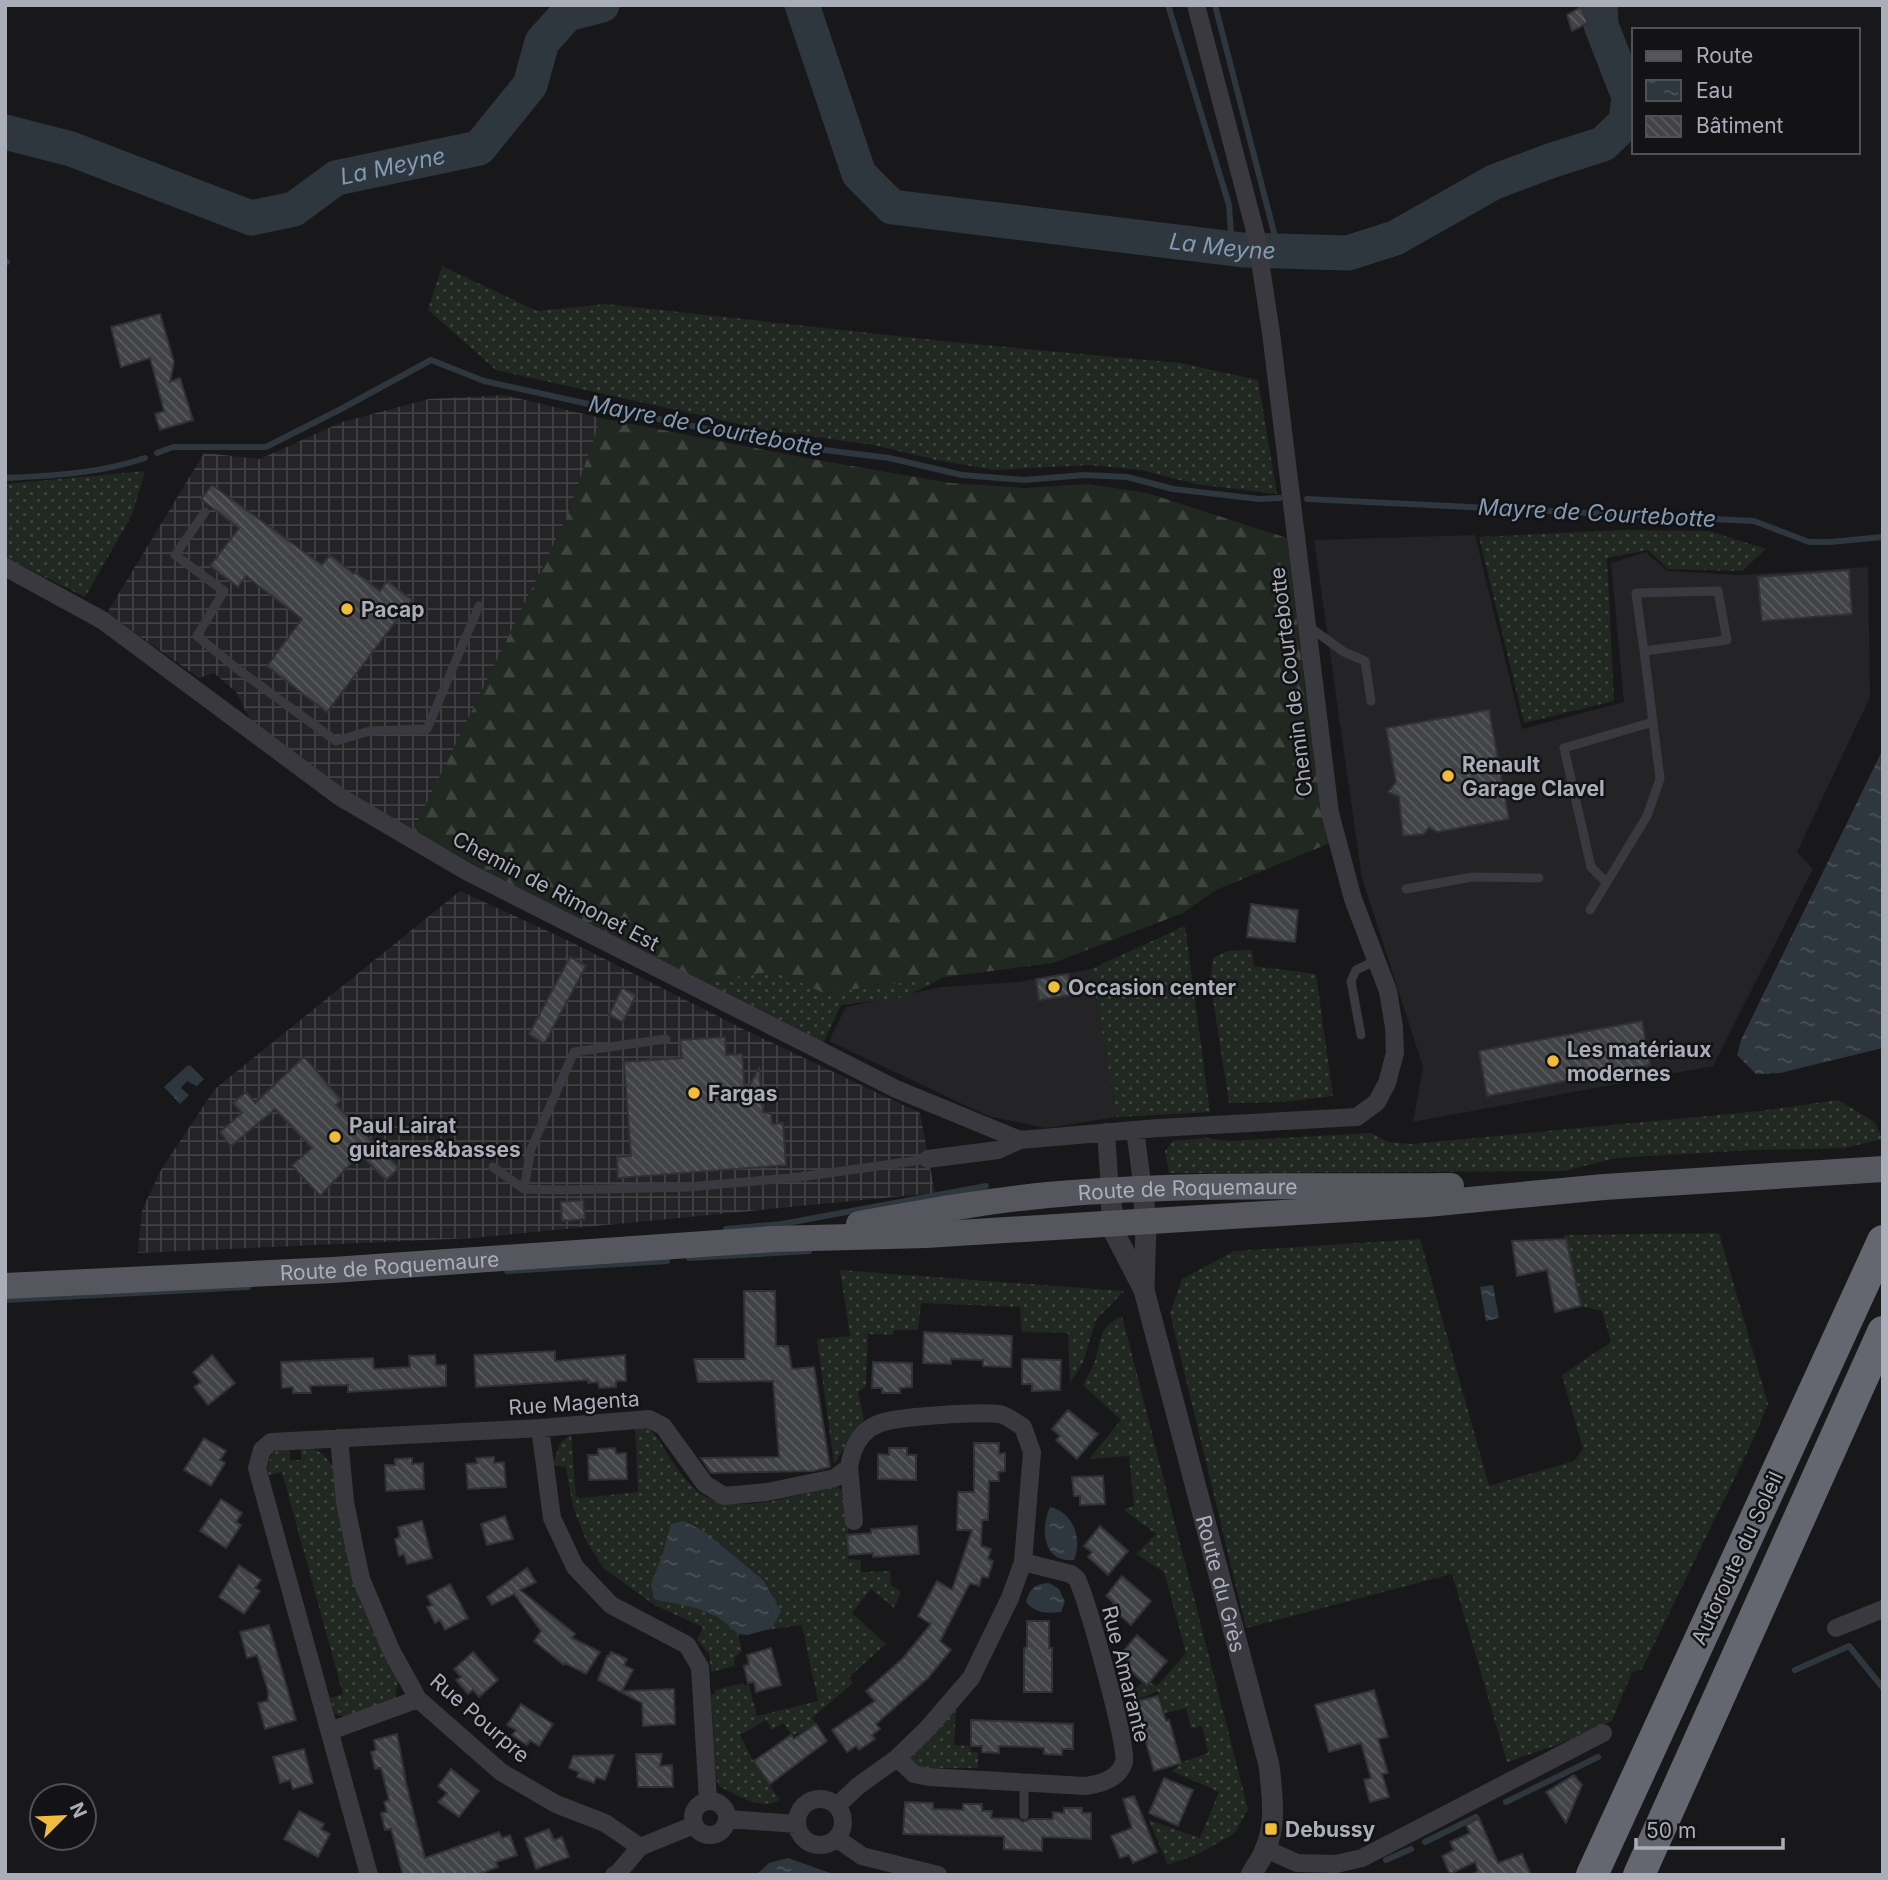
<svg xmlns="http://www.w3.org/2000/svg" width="1888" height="1880" viewBox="0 0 1888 1880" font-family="Inter,sans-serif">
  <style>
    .built { fill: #242427 }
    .industrial { fill: url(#industrial-grid) }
    .grass { fill: url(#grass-dots) }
    .forest { fill: url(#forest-firs) }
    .water { fill: url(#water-ripples) }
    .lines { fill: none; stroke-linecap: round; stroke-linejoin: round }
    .stream { stroke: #2e363e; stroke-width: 6 }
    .river { stroke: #2e363e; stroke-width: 35 }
    .building { fill: url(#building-back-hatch); stroke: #323236; stroke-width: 2 }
    .service { stroke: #39393f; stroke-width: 9 }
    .minor { stroke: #39393f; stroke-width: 18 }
    .tertiary { stroke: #39393f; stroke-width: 21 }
    .primary { stroke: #55565e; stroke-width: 26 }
    .motorway { stroke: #656770; stroke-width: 32 }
    .poi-dot { fill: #f0bd3a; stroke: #131315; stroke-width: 2.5 }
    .labels { text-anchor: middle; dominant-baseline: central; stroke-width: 5; stroke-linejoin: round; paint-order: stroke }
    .poi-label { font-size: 21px; font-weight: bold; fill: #aaaeb9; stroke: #131315; text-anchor: start }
    .street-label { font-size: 21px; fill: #aaaeb9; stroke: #131315 }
    .water-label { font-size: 23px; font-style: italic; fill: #829ab4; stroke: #131315 }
  </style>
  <defs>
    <pattern id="industrial-grid" width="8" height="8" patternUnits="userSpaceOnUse" patternTransform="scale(1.75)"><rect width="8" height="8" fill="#242427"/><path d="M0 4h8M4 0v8" fill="none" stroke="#414144"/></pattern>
    <pattern id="grass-dots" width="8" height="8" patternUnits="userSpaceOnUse" patternTransform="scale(1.75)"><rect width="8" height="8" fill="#202821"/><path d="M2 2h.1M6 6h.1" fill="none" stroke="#3e453f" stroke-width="1.8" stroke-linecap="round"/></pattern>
    <pattern id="forest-firs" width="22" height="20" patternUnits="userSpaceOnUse" patternTransform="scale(1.75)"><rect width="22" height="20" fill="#202821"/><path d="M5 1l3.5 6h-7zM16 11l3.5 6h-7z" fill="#3e453f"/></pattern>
    <pattern id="water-ripples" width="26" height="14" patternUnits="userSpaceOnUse" patternTransform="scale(1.75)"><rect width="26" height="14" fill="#2e363e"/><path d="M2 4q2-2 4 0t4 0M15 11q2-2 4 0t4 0" fill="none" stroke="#4a5158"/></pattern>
    <pattern id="building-back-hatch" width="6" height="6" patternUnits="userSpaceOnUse" patternTransform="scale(1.75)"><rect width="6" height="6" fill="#424347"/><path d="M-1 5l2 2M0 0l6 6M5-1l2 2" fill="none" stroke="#5b5c5f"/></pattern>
  </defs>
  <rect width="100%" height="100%" fill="#18181a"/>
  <path class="built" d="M1475,535l47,194 102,-27 -13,-139 35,-11 21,19 74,4 127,-8 2,130 -73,155 16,17 -100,197 -300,56 10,-55 -61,-189 -48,-338z
    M1091,969l26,148 -71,11 -58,-12 -159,-75 17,-34 95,-20 77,-5z"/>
  <path class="industrial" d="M504,395l97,23 -34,99 -154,314 -66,-36 -95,-72 -16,-31 -22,-19 -15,5 -92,-65 97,-160 56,6 82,-37 87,-23z
    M460,891l107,49 178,90 175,83 15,80 -462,45 -335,15 4,-43 20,-42 53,-79z"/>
  <path class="grass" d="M442,266l95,45 69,-7 346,38 228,21 78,17 19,114 -81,-10 -55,-14 -52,-5 -95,5 -58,-10 -62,-15 -108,-15 -270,-60 -68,-60z
    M145,471l-13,44 -47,82 -80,-40v-73z
    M1622,530l87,1 57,18 -24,22 -74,-2 -20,-19 -41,8 7,143 -90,22 -45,-186z
    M1185,926l25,186 -93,5 -26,-148z
    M1252,950l2,16 62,8 17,122 -51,6 -53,1 -19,-123 3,-22 15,-7z
    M776,971l48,22 121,-16 -41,20 -63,8 -18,39 -125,-62z
    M1838,1100l37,22 7,17 -37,9 -93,2 -136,8 -52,13 -395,2 -4,-22 8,-10 31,-3 25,3 142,-8 17,9 23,2 349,-33z
    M1719,1233l49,171 -14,34 -112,231 -10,3 -20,49 -55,24 -50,17 -55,-188 -206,54 -76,-315 12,-34 52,-28 186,-12 69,247 85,-25 9,-12 -21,-74 49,-33 -9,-31 -21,-5 -17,-71z
    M840,1270l284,21 -28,29 -13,42 -13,21 -2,-50 -46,-1 -2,-25 -99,-4 -3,27h-24l-1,5 -25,-1 -2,53 -8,4 6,28 -30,45 -17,-125 33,-3z
    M1122,1316l126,493 -13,24 -35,20 -32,12 -19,-45 51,18 19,-46 -47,-21 11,-9 25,-9 -6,-27 -11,3 -5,-21 -21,5 -7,-22 -26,11 -6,-5 19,-17 12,6 29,-33 -22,-81 -28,-18 20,-20 -33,-25 11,-3 -5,-50 -40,3 32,-39 -38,-35c3,-7 8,-14 11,-21 8,-22 2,-36 28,-48z
    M641,1427l8,1 5,5c13,19 25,42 42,57 32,29 96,6 134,-3h9c12,11 8,55 9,72l13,1v12l29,-1 1,14 10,7 -7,16 -23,-19 -19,24 34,31 -37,33 4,6 -41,35 4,6 -23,12 -10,-13 -11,7 -6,-10 -26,15 12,24 28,41c-19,11 -43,-5 -61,-14l-3,-8 -5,-83 4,-1v-4l28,-7 1,2h5l8,31 61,-15 -16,-76 -64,9 4,17 -8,7 1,8 -24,6 -2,-18 -12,-14 6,-13 -47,-21 -53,-38 -17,-28 -13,-33 -7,-40 -14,-2 9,-23 10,-8 5,61 4,3 58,-6 -3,-64z
    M289,1446l1,14h11v-14h7l15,8 11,14 18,106 9,29 37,76 -3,20 -47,19 -13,-4 -5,-16 13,-4 -61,-222 -13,3 -2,-8 5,-14z
    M956,1710l-2,35 15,1 3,6h6v16h-54l-8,-3 -9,-8z"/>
  <path class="forest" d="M601,418l205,40 144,25 75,5 63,-4 59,9 140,45 18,150 25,155 -114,47 -33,23 -130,50 -229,30 -48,-22 -78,11 -99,-50 -186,-101 154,-314z"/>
  <path class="water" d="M1883,749v299l-103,25 -24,1 -19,-19 4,-15z
    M190,1065l14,14 -7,7 -10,-5 -6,7 8,7 -9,9 -16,-17 23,-21z
    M1493,1285l6,33 -13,3 -6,-34z
    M1050,1507c23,5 33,32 24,53 -31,3 -34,-31 -24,-53z
    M683,1521l22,11 58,48 18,31 -9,17 -24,7 -10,-1 -20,-17 -22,-9 -42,-9 -3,-15 11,-28 9,-32z
    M1049,1583l10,6 6,13 -4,10c-14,2 -26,1 -35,-10 4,-14 9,-18 23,-19z
    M788,1858l48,17h-80l13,-12z"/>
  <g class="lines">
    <path class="stream" d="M1168,5l61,200 3,43
      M1215,5l64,247
      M5,262h2
      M157,453l16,-6h93l75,-38 90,-49 53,21 159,35 149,30 97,12 73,17 62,5 61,-5 42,2 46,12 86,10 21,-1
      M5,478c46,-2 97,-5 140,-20
      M1307,499l447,22 55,21h21l53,-5
      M726,1229l56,-5 204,-38
      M689,1258l120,-7
      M507,1271l160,-10
      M5,1300l243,-13
      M1795,1670l54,-24 34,42
      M1506,1802l92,-45
      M1425,1842l51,-25
      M1386,1860l25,-11"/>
    <g class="river">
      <path id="s1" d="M802,5l57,169 33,33 351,43 105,3 47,-15 99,-56 56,-21 53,-17 23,-22 3,-25 -28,-72 -1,-20"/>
      <path id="s2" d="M5,132l66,17 180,69 43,-9 42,-31 143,-30 51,-63 12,-43 25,-28 35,-9"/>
    </g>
  </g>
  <path class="building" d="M1581,7l7,16 -16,8 -5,-16z
    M160,314l14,48 -4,20 10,-4 13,42 -33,10 -5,-16 9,-3 -14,-53 -29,9 -10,-40z
    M212,485l110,80 8,-10 24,19 1,-2 25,19 7,-10 25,19 -85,112 -60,-46 35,-47 -56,-43 -8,11 -28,-21 29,-38 -38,-29z
    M1849,570l3,44 -90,7 -4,-44z
    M1489,710l20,109 -72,13 -8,-5 -5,7 -21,2 -4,-39 -11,-5 8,-10 -10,-54z
    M1251,904l47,6 -3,32 -48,-5z
    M570,957l16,9 -42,78 -15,-10z
    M1068,974l4,21 -33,5 -3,-21z
    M622,988l14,7 -13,27 -14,-7z
    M1642,1021l8,44 -163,31 -8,-45z
    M725,1037l1,18 16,-1 3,40 14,-26 4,44 8,2 1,10 11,-1 3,42 -168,13 -1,-21 14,-1 -7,-94 58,-4 -2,-18z
    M304,1057l37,43 -5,5 63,63 -13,12 -26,-26 -40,42 -28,-31 20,-17 -37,-39 -44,37 -11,-14 22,-19 -9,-10 13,-11 9,11z
    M583,1200l2,19 -23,2 -1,-19z
    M1566,1239l15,67 -26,6 -8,-42 -30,6 -5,-35z
    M744,1291h31l1,55h12l4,23 22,-2 16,100 -17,4 -102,2 -10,-15 78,-1 -6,-76 -75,1 -4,-23h51z
    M924,1332l88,4 -1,31 -28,-1v-6l-32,-1v5l-28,-1z
    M555,1351v10l70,-6 1,26h-10v6l-17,1 -1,-6 -10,1v-3l-112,7 -2,-32z
    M212,1355l23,28 -27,22 -14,-18 7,-5 -8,-10z
    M435,1355l1,10h10v21l-98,6v-7l-38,1 1,7h-18v-6l-11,1 -1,-26 92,-4 1,11 36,-2 -1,-11z
    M1022,1359l39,1 -1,30 -28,1v-7h-10z
    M873,1362l39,1v24l-12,1v5h-18v-5h-10z
    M1068,1410l30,24 -21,25 -21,-19 4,-4 -8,-7z
    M204,1438l22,13 -6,9 5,3 -14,23 -27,-16z
    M974,1443h25v11l6,-1v18l-7,1 1,9h-10l-1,39h-6l-1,26 10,3 -3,10 5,2 -5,17 -6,-2 -3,10 -9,-3 -30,58 11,9 -23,28 -52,46 4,5 -8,6 3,4 -16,11 -3,-4 -9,6 -15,-22 43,-29 -9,-10 37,-33 28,-34 -13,-8 19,-35 15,9 20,-60h-15l1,-38h16z
    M615,1448l1,6 10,-1 1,26 -38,1 -1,-25h10v-6z
    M889,1448h18v7h9v25l-38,-1v-25l11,1z
    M494,1457v6l10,-1 2,25 -38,2 -2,-25 11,-1 -1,-5z
    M412,1458v6l11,-1 1,26 -38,2 -1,-26h10v-6z
    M1103,1476l2,28 -25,1v-9h-6l-2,-19z
    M221,1499l21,14 -6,9 5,3 -15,23 -26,-17z
    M505,1516l8,23 -26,6 -6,-21z
    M422,1521l10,37 -25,6 -3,-10 -5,2 -4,-17 5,-2 -2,-10z
    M917,1526l2,28 -46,3v-4l-24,2 -2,-20 24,-2v-4z
    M1100,1526l28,25 -20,24 -20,-18 4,-5 -8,-6z
    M239,1565l22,15 -6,8 5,3 -16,23 -25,-17z
    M527,1568l9,14 -16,8 55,44 -3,4 28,14 -14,22 -21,-11 -1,2 -30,-24 7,-10 -27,-37 -22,11 -5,-8z
    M1122,1576l29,25 -20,24 -20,-18 3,-4 -8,-7z
    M450,1584l18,34 -23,12 -5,-10 -5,3 -8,-16 5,-2 -5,-9z
    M1027,1621h22v27h3v44h-28v-44l3,-1z
    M269,1625l27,95 -31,9 -7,-26 10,-2v-10l-11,-36 -10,3 -7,-26z
    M1137,1635l30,26 -20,24 -22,-19 4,-5 -9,-6z
    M771,1648l10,37 -25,7 -2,-10 -6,1 -4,-17 5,-2 -2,-9z
    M473,1652l25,28 -19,17 -6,-7 -5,4 -12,-14 5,-3 -7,-8z
    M611,1652l16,7 -3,6 9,5 -11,21 52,-2 1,35 -32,2 -1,-23 -44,-23 9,-24 1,1z
    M1374,1690l14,47 -10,2 10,34 -6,1 7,23 -19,5 -6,-22 7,-2 -10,-35 -32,9 -14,-47z
    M1158,1696l8,25 3,-1 12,43 -27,8 -12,-43 3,-1 -7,-26z
    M521,1704l32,20 -14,22 -9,-6 -3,5 -15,-10 4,-5 -9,-5z
    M971,1720l102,4v25h-11v6l-18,-1v-6l-10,-1 -35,-1v7l-17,-1v-6h-11z
    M816,1724l11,17 -57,43 -16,-23 37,-26 3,4z
    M397,1734l8,42 -1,-1 21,83 74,-26 3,6 8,-3 7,20 -21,7 2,5 -21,8h-74l-12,-46 -6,1 -4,-17 6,-1 -3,-10 5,-2 -8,-32 -6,1 -4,-17 5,-2 -2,-10z
    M304,1749l9,34 -20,6 -3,-9 -10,3 -7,-26z
    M636,1754h26l-2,12 12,-1 1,22h-35z
    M614,1755l-9,25 -9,-3 -2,6 -17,-6 2,-5 -10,-4 4,-12z
    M451,1769l28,22 -20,26 -21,-15 9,-9 -9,-7z
    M1574,1775l8,10 -16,38 -20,-31z
    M1164,1778l29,12 -15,36 -29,-13z
    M1134,1796l23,56 -24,11 -4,-8 -9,3 -9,-22 21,-8 -9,-29z
    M905,1802l28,1v6l30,1v-6h19v7h10l-1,7 27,1 5,3 7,-3h23v-7l11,1v-5h18v5h9v26l-49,-2v14l-38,-2v-13l-101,-2z
    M299,1811l25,13 -3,5 9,5 -12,23 -34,-18z
    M1479,1818l19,45 24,-9 9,21h-60l7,-4 -3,-9 -25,12 -8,-18 12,-6 -4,-8 20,-9 -4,-8z
    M549,1829l5,11 8,-3 7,20 -33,12 -11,-31z"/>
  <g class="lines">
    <path class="service" d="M205,512l-30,43 49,36 -27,45 39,32 100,73 34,-10 57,-2 52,-123
      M1308,626l36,26 21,9 6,40
      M1606,882l-15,-15 -27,-119 89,-26
      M1406,889l66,-12 67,1
      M1590,910l57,-94 13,-37 -16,-128 83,-11 -9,-49 -82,2 8,58
      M1361,1035l-10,-54 5,-11 21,-10
      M493,1167l31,22 38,1 127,-3 111,-10 128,-18
      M524,1189l7,-40 43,-97 92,-13
      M1024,1815v-33"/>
    <path class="minor" d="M5,567l97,53 238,177 126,74 430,218 124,51 138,-12 199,-11 20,-15 10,-19 8,-30 -1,-26 -6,-36 -35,-92 -23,-86 -59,-480 -15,-98 -60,-230
      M1135,1130l8,60
      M1106,1132l4,59
      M928,1159l70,-9 22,-10
      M540,1428l12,90 23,49 36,38 76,40 13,22 8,134
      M339,1438l6,64 16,77 30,71 27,49 83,73 55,32 49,19 35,24
      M849,1467l5,54
      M1836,1628l47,-19
      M330,1731l88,-32
      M897,1758l17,16 15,3 156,9c16,-2 34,-7 39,-24 4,-17 -37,-162 -47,-183l-6,-5 -48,-12
      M797 1822a23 23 0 1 1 46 0a23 23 0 1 1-46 0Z
      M693 1818a17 17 0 1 1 34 0a17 17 0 1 1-34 0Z
      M727,1819l70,5
      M836,1838l26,18 76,19
      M1266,1849l31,14 39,1 26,-6 241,-125
      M369,1875l-112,-407 5,-18 9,-8 269,-14 109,-9 14,7 42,58 19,12 43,-4 68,-14 14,-11c3,-18 11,-36 29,-43 17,-8 101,-12 121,-10 8,1 17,9 24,13l9,25 -9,110 -13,36 -39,80 -44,51 -30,29 -39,28 -21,20
      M614,1875l4,-2 22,-26 54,-22"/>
    <g class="tertiary">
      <path d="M1143,1190l3,36 -2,62"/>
      <path id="s3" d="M1110,1191l4,41 30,58 125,475c3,28 8,59 -4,85 -3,9 -10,17 -14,25"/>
    </g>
    <g class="primary">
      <path id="s4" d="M859,1224c62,-11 125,-23 189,-29 134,-12 269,-8 403,-9"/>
      <path id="s5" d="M5,1286l328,-16 441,-31 152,-4 501,-31 177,-17 279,-18"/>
    </g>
    <path class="motorway" d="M1592,1875l291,-634
      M1639,1875l244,-543"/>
  </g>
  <g class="poi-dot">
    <circle cx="347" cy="609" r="7"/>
    <circle cx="1448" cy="776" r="7"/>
    <circle cx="1054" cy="987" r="7"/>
    <circle cx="1553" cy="1061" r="7"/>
    <circle cx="694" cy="1093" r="7"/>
    <circle cx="335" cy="1137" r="7"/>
    <rect x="1264" y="1822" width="14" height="14" rx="3.5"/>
  </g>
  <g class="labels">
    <g class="poi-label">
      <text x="361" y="609">Pacap</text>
      <text x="1462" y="764">Renault<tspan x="1462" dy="24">Garage Clavel</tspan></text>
      <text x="1068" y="987">Occasion center</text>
      <text x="1567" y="1049">Les matériaux<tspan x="1567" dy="24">modernes</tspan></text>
      <text x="708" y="1093">Fargas</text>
      <text x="349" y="1125">Paul Lairat<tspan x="349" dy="24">guitares&amp;basses</tspan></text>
      <text x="1285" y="1829">Debussy</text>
    </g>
    <g class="street-label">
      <text transform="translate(1291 682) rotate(-97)">Chemin de Courtebotte</text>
      <text transform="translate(556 891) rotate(28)">Chemin de Rimonet Est</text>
      <text stroke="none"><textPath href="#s4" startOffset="331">Route de Roquemaure</textPath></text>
      <text stroke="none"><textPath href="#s5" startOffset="385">Route de Roquemaure</textPath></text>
      <text transform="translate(574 1403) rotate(-4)">Rue Magenta</text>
      <text transform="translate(1737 1558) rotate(-65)">Autoroute du Soleil</text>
      <text stroke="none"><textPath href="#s3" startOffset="410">Route du Grès</textPath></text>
      <text transform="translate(1126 1674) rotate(76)">Rue Amarante</text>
      <text transform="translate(480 1718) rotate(41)">Rue Pourpre</text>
    </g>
    <g class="water-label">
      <text stroke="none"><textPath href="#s2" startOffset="415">La Meyne</textPath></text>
      <text stroke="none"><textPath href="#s1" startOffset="558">La Meyne</textPath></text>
      <text transform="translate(706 426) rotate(11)">Mayre de Courtebotte</text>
      <text transform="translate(1597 513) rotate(3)">Mayre de Courtebotte</text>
    </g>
  </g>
  <rect width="1888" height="1880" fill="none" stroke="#aaaeb9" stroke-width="14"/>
  <rect x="1632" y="28" width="228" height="126" fill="#131315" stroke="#4f5157" stroke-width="2"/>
  <rect x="1646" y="51" width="35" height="10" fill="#55565e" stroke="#4f5157" stroke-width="2"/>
  <text x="1696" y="63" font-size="21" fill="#aaaeb9">Route</text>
  <rect x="1646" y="80" width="35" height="21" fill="url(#water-ripples)" stroke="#4f5157" stroke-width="2"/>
  <text x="1696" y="98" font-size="21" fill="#aaaeb9">Eau</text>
  <rect x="1646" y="116" width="35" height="21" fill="url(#building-back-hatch)" stroke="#4f5157" stroke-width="2"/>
  <text x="1696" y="133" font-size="21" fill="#aaaeb9">Bâtiment</text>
  <g transform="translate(63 1817) rotate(66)"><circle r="33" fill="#131315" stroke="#4f5157" stroke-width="2"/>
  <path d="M0-5L12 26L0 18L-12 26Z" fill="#f0bd3a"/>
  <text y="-10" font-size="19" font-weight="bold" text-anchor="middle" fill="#aaaeb9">N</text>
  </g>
  <path d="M1636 1838v10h147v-10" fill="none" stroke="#aaaeb9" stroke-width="3.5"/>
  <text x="1646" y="1838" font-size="21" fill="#aaaeb9" stroke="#131315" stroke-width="5" paint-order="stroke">50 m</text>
</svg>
